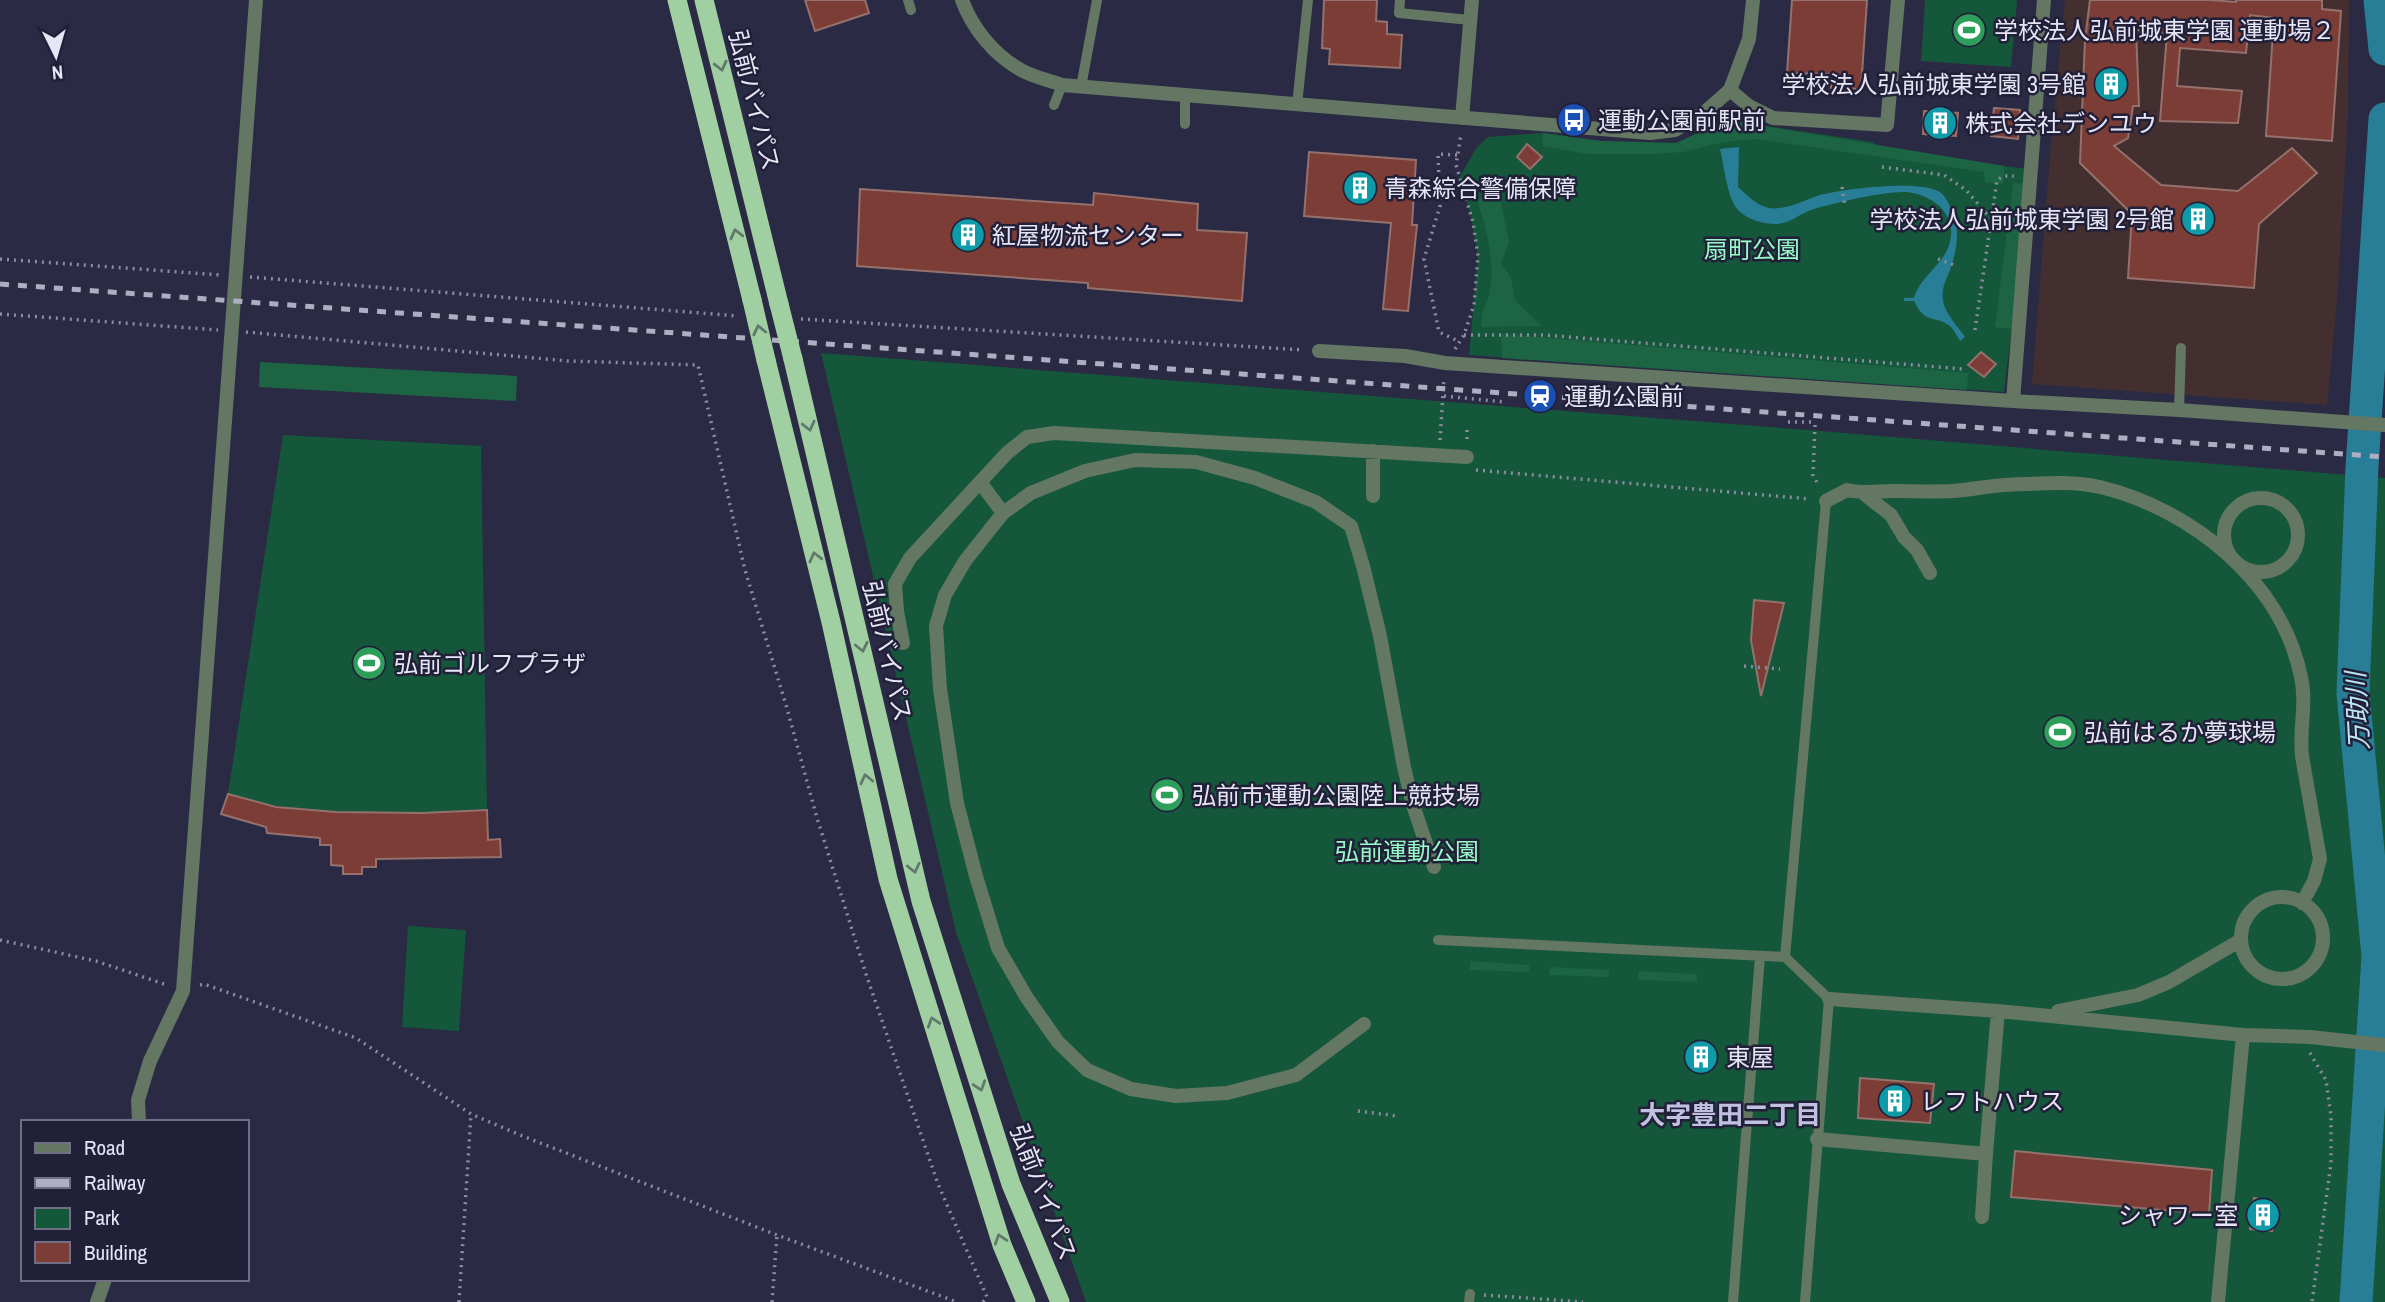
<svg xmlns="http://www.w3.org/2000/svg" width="2385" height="1302" viewBox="0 0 2385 1302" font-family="'Archivo Narrow','Noto Sans JP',sans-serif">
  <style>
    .education { fill: #432f2f }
    .green { fill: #14573a }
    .forest { fill: #1c6444 }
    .water { fill: #287e97 }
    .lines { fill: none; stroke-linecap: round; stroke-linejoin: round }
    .river { stroke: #287e97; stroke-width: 33 }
    .building { fill: #7b3d35; stroke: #94716c; stroke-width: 2 }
    .path { stroke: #8c8ca1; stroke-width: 3.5; stroke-dasharray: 2 5; stroke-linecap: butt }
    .service { stroke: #637763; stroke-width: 10 }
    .pedestrian { stroke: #637763; stroke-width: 14 }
    .minor { stroke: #637763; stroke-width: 14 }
    .tertiary { stroke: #637763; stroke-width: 14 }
    .trunk { stroke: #a0d0a1; stroke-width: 19 }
    .rail { stroke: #aeaec2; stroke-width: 5; stroke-dasharray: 9 9; stroke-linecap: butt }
    .trunk-bridge { stroke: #a0d0a1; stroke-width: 19 }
    .oneway { stroke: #61786d }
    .labels { text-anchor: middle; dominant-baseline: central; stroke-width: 5; stroke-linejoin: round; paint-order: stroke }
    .poi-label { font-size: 24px; fill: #e5e5f6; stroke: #222039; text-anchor: start }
    .street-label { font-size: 24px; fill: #e5e5f6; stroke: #222039 }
    .park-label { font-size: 24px; fill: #97fac7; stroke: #222039 }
    .water-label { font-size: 26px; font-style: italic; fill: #bee7f5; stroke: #222039 }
    .neighbourhood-label { font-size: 26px; font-weight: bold; fill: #c0c0e1; stroke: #222039 }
  </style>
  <rect width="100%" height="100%" fill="#2b2a44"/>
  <path class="education" d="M2065,0h284l-1,115 -11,187 -10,103 -295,-21 19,-241z"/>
  <path class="green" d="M1925,0h92l-6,67 -90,-6z
    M1727,120l145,22 19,12 140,15 -27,223 -535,-37 9,-99 -8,-44 -11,-34 18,-31 11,-10 55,-4 58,8 75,2z
    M821,353l987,77 577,48v824h-1299l-130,-370z
    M283,435l198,11 6,364c-86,5 -176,10 -259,-16z
    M408,926l58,4 -7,101 -57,-4z"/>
  <path class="forest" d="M1727,120l278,46 -2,18 -18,-2 -1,-10 -228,-33 -32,3 -41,10 -28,2h-69l-44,-8 1,-13 58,8 75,2z
    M2013,183l17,1 -17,145 -18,-2z
    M1500,197l9,45 -8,22 10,13 4,23 27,26 -60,1c-2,-19 5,-20 8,-36 5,-32 -4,-62 -13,-92z
    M1501,334l467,39 -1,17 -465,-32z
    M260,362l257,14 -1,25 -257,-14z
    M1470,961l59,4v7l-59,-2z
    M1550,967l59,3v7l-60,-2z
    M1639,971l58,3v8l-59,-2z"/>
  <path class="water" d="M1739,147l-1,40c10,9 18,18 31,21 15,3 36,-8 51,-13 25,-6 95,-15 118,-4 6,3 10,11 13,17 10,19 6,42 -1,62 -4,10 -9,19 -7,31 2,12 15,26 22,36l-5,4c-3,-5 -6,-11 -10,-15 -14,-11 -25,-1 -36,-25h-10v-3h10c8,-26 35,-35 37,-63 2,-26 -23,-41 -45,-43 -21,-1 -74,11 -95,18 -12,4 -20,13 -34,14 -14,0 -29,-4 -39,-14 -11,-12 -14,-45 -18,-61z"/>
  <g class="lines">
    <path class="river" d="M2380,0l5,49
      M2356,1302l22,-346 -25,-263 9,-226 23,-348"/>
  </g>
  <path class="building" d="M805,0h60l4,13 -54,18z
    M1324,0h53l-1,21 11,1v12l15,1 -2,33 -71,-4 1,-15 -8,-1z
    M1792,0h75l-6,89 -30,-1v-14l-44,-1z
    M2090,0h120l26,2v-2h86v9l19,2 -9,130 -66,-5 8,-118 -24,-3 -4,38 -66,-5 -3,38 65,5 -4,32 -78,-2 7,-87 -31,-4 3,76h-6l-5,32 -14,8 47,39 77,6 54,-43 25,25 -58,51 -5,64 -126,-10 4,-64 -52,-51 5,-123z
    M1994,108l26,2 -2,29 -27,-3z
    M1924,111l34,2 -2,23 -33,-2z
    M1527,144l15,13 -12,12 -13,-12z
    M1309,152l107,8 -4,65h5l-9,86 -25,-2 8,-86 -87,-7z
    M860,189l233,16 1,-12 104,11 -1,26 50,3 -5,68 -154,-13v-5l-231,-17z
    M1981,352l15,12 -12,13 -16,-12z
    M1754,600l30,3 -23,93 -10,-56z
    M228,794l48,13 60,5 86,1 65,-3 1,30 12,-1 1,18 -125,2v8h-14v7h-19v-8l-12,-1v-20h-11v-7l-53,-5 -1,-6 -45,-13z
    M1699,1044l16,12 -13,15 -15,-13z
    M1860,1078l74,6 -4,39 -72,-5z
    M2015,1151l197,19 -3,44 -198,-17z
    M2254,1198l20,4 -2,29 -22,-2z"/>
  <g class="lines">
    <path class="path" d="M1457,155l-19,-1 2,52 -16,53 15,73 19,9
      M1882,167l62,8 22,15 24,28
      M1520,178l11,11
      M1842,187l3,19
      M0,259l221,16
      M1938,259l16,6
      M250,277l488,39
      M0,314l218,16
      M801,319l503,31
      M1975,330l22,-150 7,-4h10
      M246,332l322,29 130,4 47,205 41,135 31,113 49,156 72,210 49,113 -4,5
      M1464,335h80l419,34
      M1455,349l9,-14 10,-30 4,-49 -5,-34 -17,-57 5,-31
      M1444,396l60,6
      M1788,422h23l4,3 -2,50 6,11
      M1467,430v12
      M1440,440l4,-62
      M1476,470l334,29
      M1744,666l36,3
      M0,940l96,21 71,24
      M200,985l4,-1 152,54 115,76 54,23 252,98 180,67
      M2310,1053l16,27 5,36v47l-19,139
      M1358,1111l39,5
      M1484,1295l99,7
      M459,1302l12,-188
      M772,1302l5,-67"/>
    <path class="service" d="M908,0l3,10
      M1400,0l-1,13 71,7
      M1081,87l16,-87
      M1054,105l8,-20
      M1297,105l11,-105
      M1185,124v-28
      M2179,410l2,-62
      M1438,940l347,17 41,-456
      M1785,957l44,42 -24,303
      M1469,1302l1,-8
      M1733,1302l27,-346"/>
    <path class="pedestrian" d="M980,482l23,31
      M1864,494l27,21 13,22 13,13 13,23
      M1373,496v-45
      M2224 535a37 37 0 1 1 74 0a37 37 0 1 1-74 0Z
      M1826,501l21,-11c18,4 29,1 47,1 19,0 39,1 58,0 18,-1 35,-5 53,-6 31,-1 64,-5 95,2 92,22 182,95 201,190 6,26 -2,53 1,79l18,103 -6,22 -12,22
      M903,643l-6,-32 -2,-27 15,-26 97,-105 20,-16 27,-4 413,24
      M2241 938a41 41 0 1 1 82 0a41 41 0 1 1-82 0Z
      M1829,999l169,12 245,24 -25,267
      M2058,1011l80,-16 31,-13 72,-42
      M1364,1024l-68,51 -69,18 -51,3 -45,-7 -44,-19 -29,-28 -31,-44 -29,-50 -22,-72 -19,-73 -17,-114 -4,-63 9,-31 20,-34 38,-48 28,-20 54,-22 50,-11 61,2 59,16 61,24 35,24 12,40 17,70 24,131 9,38 21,62
      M2243,1035l67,2 75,8
      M1817,1139l169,15 -4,63
      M1986,1154l12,-143"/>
    <path class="minor" d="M1730,90l19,16 24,12 114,7 11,-125
      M1319,351l86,5 40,7 568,38 166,9 206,15
      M2013,401l31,-401
      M139,1122l-1,-22 12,-39 33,-70 73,-991
      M97,1302l8,-23"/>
    <path class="tertiary" d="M962,0c10,28 32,55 59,70 12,7 28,10 41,15l588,48 25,-3 30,-18 25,-22 19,-51 4,-39
      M1462,118l10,-118"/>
    <path class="trunk" d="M677,0l75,300
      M704,0l75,304
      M793,359l128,542 90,283 49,118
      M766,360l65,262 57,257 114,366 24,57"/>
    <path class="rail" d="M0,284l2385,173"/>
    <path class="trunk-bridge" d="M752,300l14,60
      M779,304l14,55"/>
  </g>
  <defs><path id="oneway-chevron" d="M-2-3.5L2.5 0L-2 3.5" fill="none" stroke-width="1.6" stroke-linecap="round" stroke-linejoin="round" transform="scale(1.75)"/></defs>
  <g class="oneway">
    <use href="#oneway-chevron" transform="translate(721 66) rotate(76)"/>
    <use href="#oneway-chevron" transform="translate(736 234) rotate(-104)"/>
    <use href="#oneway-chevron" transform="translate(759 330) rotate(-103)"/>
    <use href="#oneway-chevron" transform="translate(809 426) rotate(76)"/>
    <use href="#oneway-chevron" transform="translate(815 557) rotate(-104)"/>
    <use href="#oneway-chevron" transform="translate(862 647) rotate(77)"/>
    <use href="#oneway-chevron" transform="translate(866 779) rotate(-103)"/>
    <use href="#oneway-chevron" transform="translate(914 868) rotate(77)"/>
    <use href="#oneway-chevron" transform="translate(933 1022) rotate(-108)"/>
    <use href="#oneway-chevron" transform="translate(980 1086) rotate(72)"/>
    <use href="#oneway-chevron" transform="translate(1000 1239) rotate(-108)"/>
  </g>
  <defs>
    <g id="stadium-disc" transform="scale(1.75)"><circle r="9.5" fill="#2e9e5b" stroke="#222039"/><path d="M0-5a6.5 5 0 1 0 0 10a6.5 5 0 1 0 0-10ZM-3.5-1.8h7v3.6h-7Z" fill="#fff"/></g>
    <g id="building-disc" transform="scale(1.75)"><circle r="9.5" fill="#0f9aa8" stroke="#222039"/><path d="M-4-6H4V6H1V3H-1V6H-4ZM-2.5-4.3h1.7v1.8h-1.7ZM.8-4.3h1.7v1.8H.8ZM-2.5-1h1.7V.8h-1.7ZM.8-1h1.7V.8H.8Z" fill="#fff"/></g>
    <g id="bus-disc" transform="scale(1.75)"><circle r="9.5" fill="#1a4fb4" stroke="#222039"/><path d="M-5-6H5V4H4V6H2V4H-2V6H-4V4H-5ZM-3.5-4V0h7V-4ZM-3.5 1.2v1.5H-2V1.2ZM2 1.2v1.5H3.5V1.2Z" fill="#fff"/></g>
    <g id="station-disc" transform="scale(1.75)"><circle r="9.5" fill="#1a4fb4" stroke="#222039"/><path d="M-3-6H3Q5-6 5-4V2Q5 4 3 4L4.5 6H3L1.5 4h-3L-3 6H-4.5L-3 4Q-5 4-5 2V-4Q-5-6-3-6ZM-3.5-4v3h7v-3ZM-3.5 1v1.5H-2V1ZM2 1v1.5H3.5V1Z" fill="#fff"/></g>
  </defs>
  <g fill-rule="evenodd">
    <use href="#stadium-disc" x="1969" y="30"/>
    <use href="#building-disc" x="2111" y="84"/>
    <use href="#bus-disc" x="1574" y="120"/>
    <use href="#building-disc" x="1940" y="123"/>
    <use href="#building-disc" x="1360" y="188"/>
    <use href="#building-disc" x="2198" y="219"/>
    <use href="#building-disc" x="968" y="235"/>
    <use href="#station-disc" x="1540" y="396"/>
    <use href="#stadium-disc" x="369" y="663"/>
    <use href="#stadium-disc" x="2060" y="732"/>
    <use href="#stadium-disc" x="1167" y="795"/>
    <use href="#building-disc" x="1701" y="1057"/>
    <use href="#building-disc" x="1895" y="1101"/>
    <use href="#building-disc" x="2263" y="1215"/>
  </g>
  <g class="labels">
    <g class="poi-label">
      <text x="1994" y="30">学校法人弘前城東学園 運動場２</text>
      <text x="2086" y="84" text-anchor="end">学校法人弘前城東学園 3号館</text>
      <text x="1598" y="120">運動公園前駅前</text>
      <text x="1965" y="123">株式会社デンユウ</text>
      <text x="1384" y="188">青森綜合警備保障</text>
      <text x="2174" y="219" text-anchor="end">学校法人弘前城東学園 2号館</text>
      <text x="992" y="235">紅屋物流センター</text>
      <text x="1564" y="396">運動公園前</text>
      <text x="394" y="663">弘前ゴルフプラザ</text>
      <text x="2084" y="732">弘前はるか夢球場</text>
      <text x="1192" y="795">弘前市運動公園陸上競技場</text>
      <text x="1726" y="1057">東屋</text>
      <text x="1920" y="1101">レフトハウス</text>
      <text x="2238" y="1215" text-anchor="end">シャワー室</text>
    </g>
    <g class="street-label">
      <text transform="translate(755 100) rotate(76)">弘前バイパス</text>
      <text transform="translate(888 651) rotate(77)">弘前バイパス</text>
      <text transform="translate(1044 1192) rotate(69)">弘前バイパス</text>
    </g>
    <g class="park-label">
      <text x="1752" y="249">扇町公園</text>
      <text x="1407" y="851">弘前運動公園</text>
    </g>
    <g class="water-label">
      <text transform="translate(2357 711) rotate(-93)">万助川</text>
    </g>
    <g class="neighbourhood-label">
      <text x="1730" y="1114">大字豊田二丁目</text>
    </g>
  </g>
  <rect x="21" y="1120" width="228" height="161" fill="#222039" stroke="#706f85" stroke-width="2"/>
  <rect x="35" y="1143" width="35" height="10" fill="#637763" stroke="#706f85" stroke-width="2"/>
  <text x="84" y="1155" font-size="21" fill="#e5e5f6">Road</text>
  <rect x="35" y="1178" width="35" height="10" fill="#aeaec2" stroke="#706f85" stroke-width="2"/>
  <text x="84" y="1190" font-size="21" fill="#e5e5f6">Railway</text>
  <rect x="35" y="1208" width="35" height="21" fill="#14573a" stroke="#706f85" stroke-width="2"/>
  <text x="84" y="1225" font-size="21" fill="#e5e5f6">Park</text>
  <rect x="35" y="1242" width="35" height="21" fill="#7b3d35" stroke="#706f85" stroke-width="2"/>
  <text x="84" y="1260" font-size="21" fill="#e5e5f6">Building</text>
  <g transform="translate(56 56) rotate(175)" stroke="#222039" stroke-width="5" paint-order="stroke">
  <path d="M0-5L12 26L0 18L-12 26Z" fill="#e5e5f6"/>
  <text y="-10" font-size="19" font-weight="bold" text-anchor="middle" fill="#e5e5f6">N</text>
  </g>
</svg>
